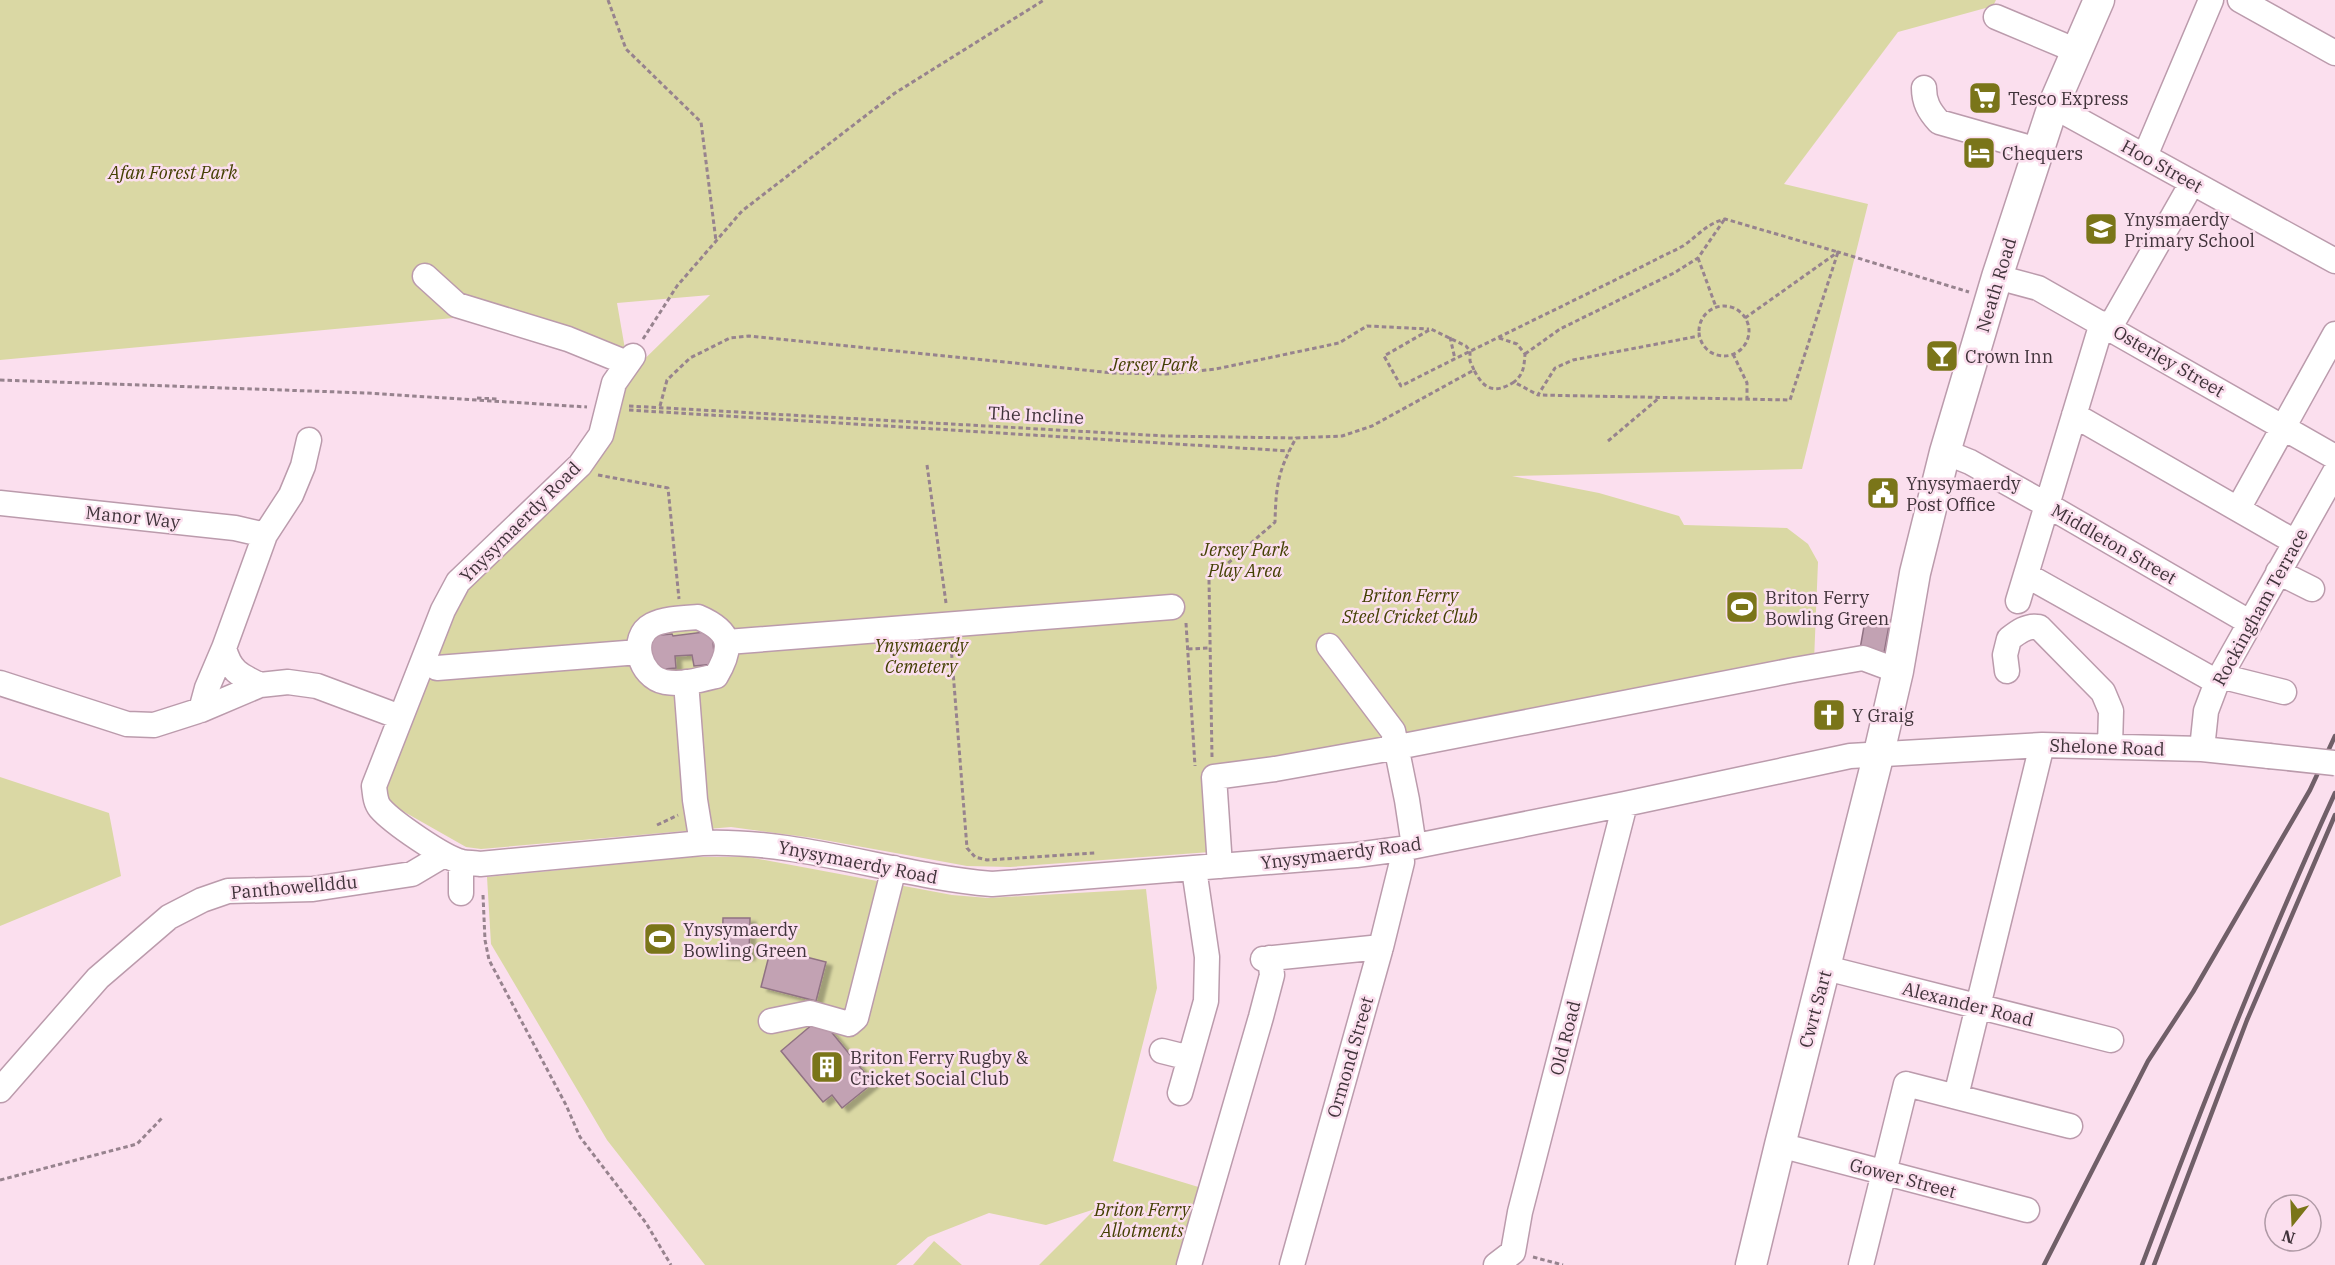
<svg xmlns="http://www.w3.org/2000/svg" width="2335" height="1265" viewBox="0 0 2335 1265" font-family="'IBM Plex Serif',serif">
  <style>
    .green { fill: #dad8a4 }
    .building { fill: #c2a2b3; stroke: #907283; stroke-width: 1.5; filter: url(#shadow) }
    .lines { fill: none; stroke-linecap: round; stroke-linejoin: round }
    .minor-casing { stroke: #bb9bac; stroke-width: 27 }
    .major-casing { stroke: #bb9bac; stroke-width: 33 }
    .path { stroke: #97838e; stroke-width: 3; stroke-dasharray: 4.5 3; stroke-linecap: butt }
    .minor { stroke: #fff; stroke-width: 24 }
    .major { stroke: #fff; stroke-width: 30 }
    .rail { stroke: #705f68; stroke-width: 4.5 }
    .minor-bridge-casing { stroke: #bb9bac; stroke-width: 27; stroke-linecap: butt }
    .minor-bridge { stroke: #fff; stroke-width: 24 }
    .labels { text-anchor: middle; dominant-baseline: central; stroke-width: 5; stroke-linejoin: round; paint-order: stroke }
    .poi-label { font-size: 18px; fill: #40333a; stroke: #fbdfee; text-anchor: start }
    .street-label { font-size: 18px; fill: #40333a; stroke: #fbdfee }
    .park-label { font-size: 18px; font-style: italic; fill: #444003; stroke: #fbdfee }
  </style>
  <defs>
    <filter id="shadow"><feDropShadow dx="6" dy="4" stdDeviation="1.5" flood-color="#0004"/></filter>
  </defs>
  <rect width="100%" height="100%" fill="#fbdfee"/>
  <path class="green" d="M0,0h1996l-3,6 -95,26 -114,152 84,20 -66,265 -290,7 87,17 80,23 5,9 103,3 21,16 10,18 -4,99 -546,104 -65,8 7,79 -200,15 -43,-1 -154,-28 -82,-11 -250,22 -15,-2 -74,-42 -7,-12 1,-12 77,-187 125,-127 31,-83 91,-89 -93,8 8,46 -106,-37 -519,48z
    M0,777l109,36 12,63 -121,50z
    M692,857h56l204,38 36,3 158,-9 11,99 -44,173 92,28 -21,76h-145l56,-56 -49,16 -57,-12 -61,24 -32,28h-191l-98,-125 -116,-196 -4,-67z
    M934,1241l28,24h-49z"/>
  <path class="building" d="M1866,615l24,5 -6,33 -24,-4z
    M712,631l3,33 -21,2 -2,-11 -17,1 1,12 -23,2 -3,-34 22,-2 1,2z
    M723,918h27l-1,38 -27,-1z
    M771,948l55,14 -10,39 -55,-14z
    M820,1018l53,65 -31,25 -10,-13 -9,7 -42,-51z"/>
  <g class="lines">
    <g class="minor-casing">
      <path id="minor" d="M2240,0l95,53
        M1996,17l81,34
        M1924,88c0,14 5,23 15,34l99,28
        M2053,106l282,155
        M2145,156l66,-156
        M425,276l32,29 111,34 59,24
        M1997,277l41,11 297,169
        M2110,327l82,-144
        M633,356l-19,27 -13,52 -21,30 -122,117 -15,28 -69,176c1,7 1,16 6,22 12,14 64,50 82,54 6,1 12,1 18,2l222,-21c99,-4 192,33 290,41l364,-29 45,-6 224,-45 225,-48 192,-11 160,4 67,7
        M2074,415l221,127
        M1945,452l25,10 77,43 202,117
        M0,503l235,25 30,7
        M2238,509l97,-175
        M2278,572l34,17
        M2026,575l191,107
        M2018,601l84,-278
        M698,617c33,14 36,29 18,59 -16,4 -34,9 -51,6 -26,-5 -36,-45 -13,-57 13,-7 32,-7 46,-8z
        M727,642l445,-35
        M1329,646l64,85 14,69 7,46
        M437,668l202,-16
        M2007,671l-2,-16 4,-16c9,-7 18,-14 30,-12l64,65 8,19 -1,35
        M2220,676l64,16
        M686,682l9,118 7,43
        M0,683l127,41 27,1 47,-15 59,-25 28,-3 29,4 83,31
        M260,685c-21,-10 -30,-14 -36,-37l41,-113 26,-40 12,-29 6,-26
        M201,710l6,-22 17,-40
        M2202,749l4,-38 11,-29 118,-210
        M1220,866l-6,-89 61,-8 123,-22 396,-77 69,-12 35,13
        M461,893v-31
        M1263,959l118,-12
        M1826,968l285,72
        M771,1021l39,-8 39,11 7,-6 38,-150
        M1162,1051l28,7
        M0,1090l98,-112 71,-61 33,-17 26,-9 85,-2 99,-15 32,-19
        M1180,1093l26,-92 1,-44 -13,-88
        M1956,1096l86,-351
        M1780,1145l247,65
        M1189,1265l72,-248 11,-42 -2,-17
        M1292,1265l89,-318 21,-85 -1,-13
        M1496,1265l17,-13 7,-40 105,-408
        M1861,1265l45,-181 164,42"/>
    </g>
    <g class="major-casing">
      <path id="major" d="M1751,1265l29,-120 99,-392 19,-82 17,-98 30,-121 52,-175 56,-171 46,-106"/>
    </g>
    <path class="path" d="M608,0l18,49 75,73 15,119
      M1698,258l18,49
      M1699 331a25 25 0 1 1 50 0a25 25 0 1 1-50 0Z
      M1745,318l93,-66 131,40
      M1450,337l5,22
      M1499,338l18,6 8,10c-1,12 -1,20 -11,28
      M643,339l34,-53 65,-75 153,-118 149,-93
      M1525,354l35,-25 114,-56 24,-15 26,-38
      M1733,354l14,29v17
      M1474,370l-4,-9v-10l-4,-5 -35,-17 -47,27 17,30c84,-43 169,-83 254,-126 9,-5 19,-9 28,-14 16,-11 23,-22 42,-27l113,33 -48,148 -252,-5
      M0,380l366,13 221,14
      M477,398l20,1
      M629,406l536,30 131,2
      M660,406l7,-26 23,-22 40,-20 19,-2 364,37 53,1 50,-5 123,-26 28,-17 62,3
      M629,410l660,41
      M1608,441l51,-43
      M927,465l19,138
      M598,475l70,13 11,111
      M1186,623l9,143
      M951,646l16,202 8,9 12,3 108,-7
      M1188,649l22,-1
      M1212,757l-3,-177 66,-58c1,-37 3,-51 21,-84l46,-2 30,-10 102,-56c10,20 21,24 40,12l24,13 17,-27 18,-8 126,-24
      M657,825l21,-10
      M483,895l2,45 4,20 77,145 14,32 66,86 25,42
      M0,1180l137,-36 25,-26
      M1533,1257l30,8"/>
    <use href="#minor" class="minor"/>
    <use href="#major" class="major"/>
    <path class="rail" d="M2044,1265l104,-204 45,-69 117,-202 25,-54
      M2142,1265c60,-159 122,-317 193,-472
      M2154,1265l93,-245 88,-205"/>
    <g class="minor-bridge-casing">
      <path id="minor-bridge" d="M2269,756l66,7"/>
    </g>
    <use href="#minor-bridge" class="minor-bridge"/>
  </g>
  <defs>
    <g id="supermarket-square" transform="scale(1.725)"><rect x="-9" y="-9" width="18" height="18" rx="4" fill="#7a7519" stroke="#fbdfee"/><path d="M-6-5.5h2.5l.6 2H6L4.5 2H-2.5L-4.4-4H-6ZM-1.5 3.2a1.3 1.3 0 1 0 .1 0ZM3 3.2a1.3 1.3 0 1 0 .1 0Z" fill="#fff"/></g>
    <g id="hotel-square" transform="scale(1.725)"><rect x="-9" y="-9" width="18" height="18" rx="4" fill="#7a7519" stroke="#fbdfee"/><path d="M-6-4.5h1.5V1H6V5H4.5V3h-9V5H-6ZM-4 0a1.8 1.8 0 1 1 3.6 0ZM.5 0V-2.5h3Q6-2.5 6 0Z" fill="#fff"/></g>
    <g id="school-square" transform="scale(1.725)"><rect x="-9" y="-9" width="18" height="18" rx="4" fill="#7a7519" stroke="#fbdfee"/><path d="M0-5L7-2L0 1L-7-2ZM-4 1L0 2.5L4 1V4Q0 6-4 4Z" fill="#fff"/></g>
    <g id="bar-square" transform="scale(1.725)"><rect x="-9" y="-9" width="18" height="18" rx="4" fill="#7a7519" stroke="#fbdfee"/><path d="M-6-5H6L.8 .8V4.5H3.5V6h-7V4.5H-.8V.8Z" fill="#fff"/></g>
    <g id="civic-square" transform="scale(1.725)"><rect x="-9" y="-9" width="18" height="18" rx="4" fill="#7a7519" stroke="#fbdfee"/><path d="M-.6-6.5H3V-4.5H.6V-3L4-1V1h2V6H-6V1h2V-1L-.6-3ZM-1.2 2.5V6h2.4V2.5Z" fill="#fff"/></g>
    <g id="stadium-square" transform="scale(1.725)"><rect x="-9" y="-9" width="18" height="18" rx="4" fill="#7a7519" stroke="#fbdfee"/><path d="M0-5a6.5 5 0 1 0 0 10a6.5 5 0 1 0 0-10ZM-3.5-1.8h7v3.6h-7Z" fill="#fff"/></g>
    <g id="church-square" transform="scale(1.725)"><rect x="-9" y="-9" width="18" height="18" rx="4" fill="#7a7519" stroke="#fbdfee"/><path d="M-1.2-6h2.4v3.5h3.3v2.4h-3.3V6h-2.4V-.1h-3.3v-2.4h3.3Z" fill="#fff"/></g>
    <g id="building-square" transform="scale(1.725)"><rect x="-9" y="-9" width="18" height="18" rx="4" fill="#7a7519" stroke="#fbdfee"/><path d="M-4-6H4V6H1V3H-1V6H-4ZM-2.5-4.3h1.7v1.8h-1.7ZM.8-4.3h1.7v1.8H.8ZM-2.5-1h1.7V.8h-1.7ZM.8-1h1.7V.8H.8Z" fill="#fff"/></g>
  </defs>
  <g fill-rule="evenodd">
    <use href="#supermarket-square" x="1985" y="98"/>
    <use href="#hotel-square" x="1979" y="153"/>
    <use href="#school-square" x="2101" y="229"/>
    <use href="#bar-square" x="1942" y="356"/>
    <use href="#civic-square" x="1883" y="493"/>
    <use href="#stadium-square" x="1742" y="607"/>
    <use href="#church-square" x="1829" y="715"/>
    <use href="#stadium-square" x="660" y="939"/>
    <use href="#building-square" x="827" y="1067"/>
  </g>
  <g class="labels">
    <g class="poi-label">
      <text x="2008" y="98">Tesco Express</text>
      <text x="2002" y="153">Chequers</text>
      <text x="2124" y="219">Ynysmaerdy<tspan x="2124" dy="21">Primary School</tspan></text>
      <text x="1965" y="356">Crown Inn</text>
      <text x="1906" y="483">Ynysymaerdy<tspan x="1906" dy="21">Post Office</tspan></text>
      <text x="1765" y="597">Briton Ferry<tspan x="1765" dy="21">Bowling Green</tspan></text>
      <text x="1852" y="715">Y Graig</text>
      <text x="683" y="929">Ynysymaerdy<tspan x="683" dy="21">Bowling Green</tspan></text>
      <text x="850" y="1057">Briton Ferry Rugby &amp;<tspan x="850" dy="21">Cricket Social Club</tspan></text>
    </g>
    <g class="street-label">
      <text transform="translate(2162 166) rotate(29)">Hoo Street</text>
      <text transform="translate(1996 285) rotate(-73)">Neath Road</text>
      <text transform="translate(2169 361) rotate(30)">Osterley Street</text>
      <text transform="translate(1036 415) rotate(3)">The Incline</text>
      <text transform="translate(133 517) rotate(6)">Manor Way</text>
      <text transform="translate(520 522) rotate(-45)">Ynysymaerdy Road</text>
      <text transform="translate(2114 544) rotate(30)">Middleton Street</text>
      <text transform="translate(2260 607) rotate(-61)">Rockingham Terrace</text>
      <text transform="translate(2107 747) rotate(2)">Shelone Road</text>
      <text transform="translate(1341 853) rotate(-7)">Ynysymaerdy Road</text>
      <text transform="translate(858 862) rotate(11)">Ynysymaerdy Road</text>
      <text transform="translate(294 887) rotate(-5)">Panthowellddu</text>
      <text transform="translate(1968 1004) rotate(14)">Alexander Road</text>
      <text transform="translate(1815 1009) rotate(-75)">Cwrt Sart</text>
      <text transform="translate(1565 1038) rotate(-76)">Old Road</text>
      <text transform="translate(1350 1057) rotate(-74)">Ormond Street</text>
      <text transform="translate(1903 1178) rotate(15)">Gower Street</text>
    </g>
    <g class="park-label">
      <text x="173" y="172">Afan Forest Park</text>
      <text x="1154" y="364">Jersey Park</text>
      <text x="1245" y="549">Jersey Park<tspan x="1245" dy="21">Play Area</tspan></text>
      <text x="1410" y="595">Briton Ferry<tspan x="1410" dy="21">Steel Cricket Club</tspan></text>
      <text x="921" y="645">Ynysmaerdy<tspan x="921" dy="21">Cemetery</tspan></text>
      <text x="1142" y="1209">Briton Ferry<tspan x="1142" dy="21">Allotments</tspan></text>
    </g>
  </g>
  <g transform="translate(2293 1223) rotate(198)"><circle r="28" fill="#fbdfee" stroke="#b09aa6" stroke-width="1.5"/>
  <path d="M0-4.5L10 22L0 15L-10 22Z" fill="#7a7519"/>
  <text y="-9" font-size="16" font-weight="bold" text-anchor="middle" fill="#40333a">N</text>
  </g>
</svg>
